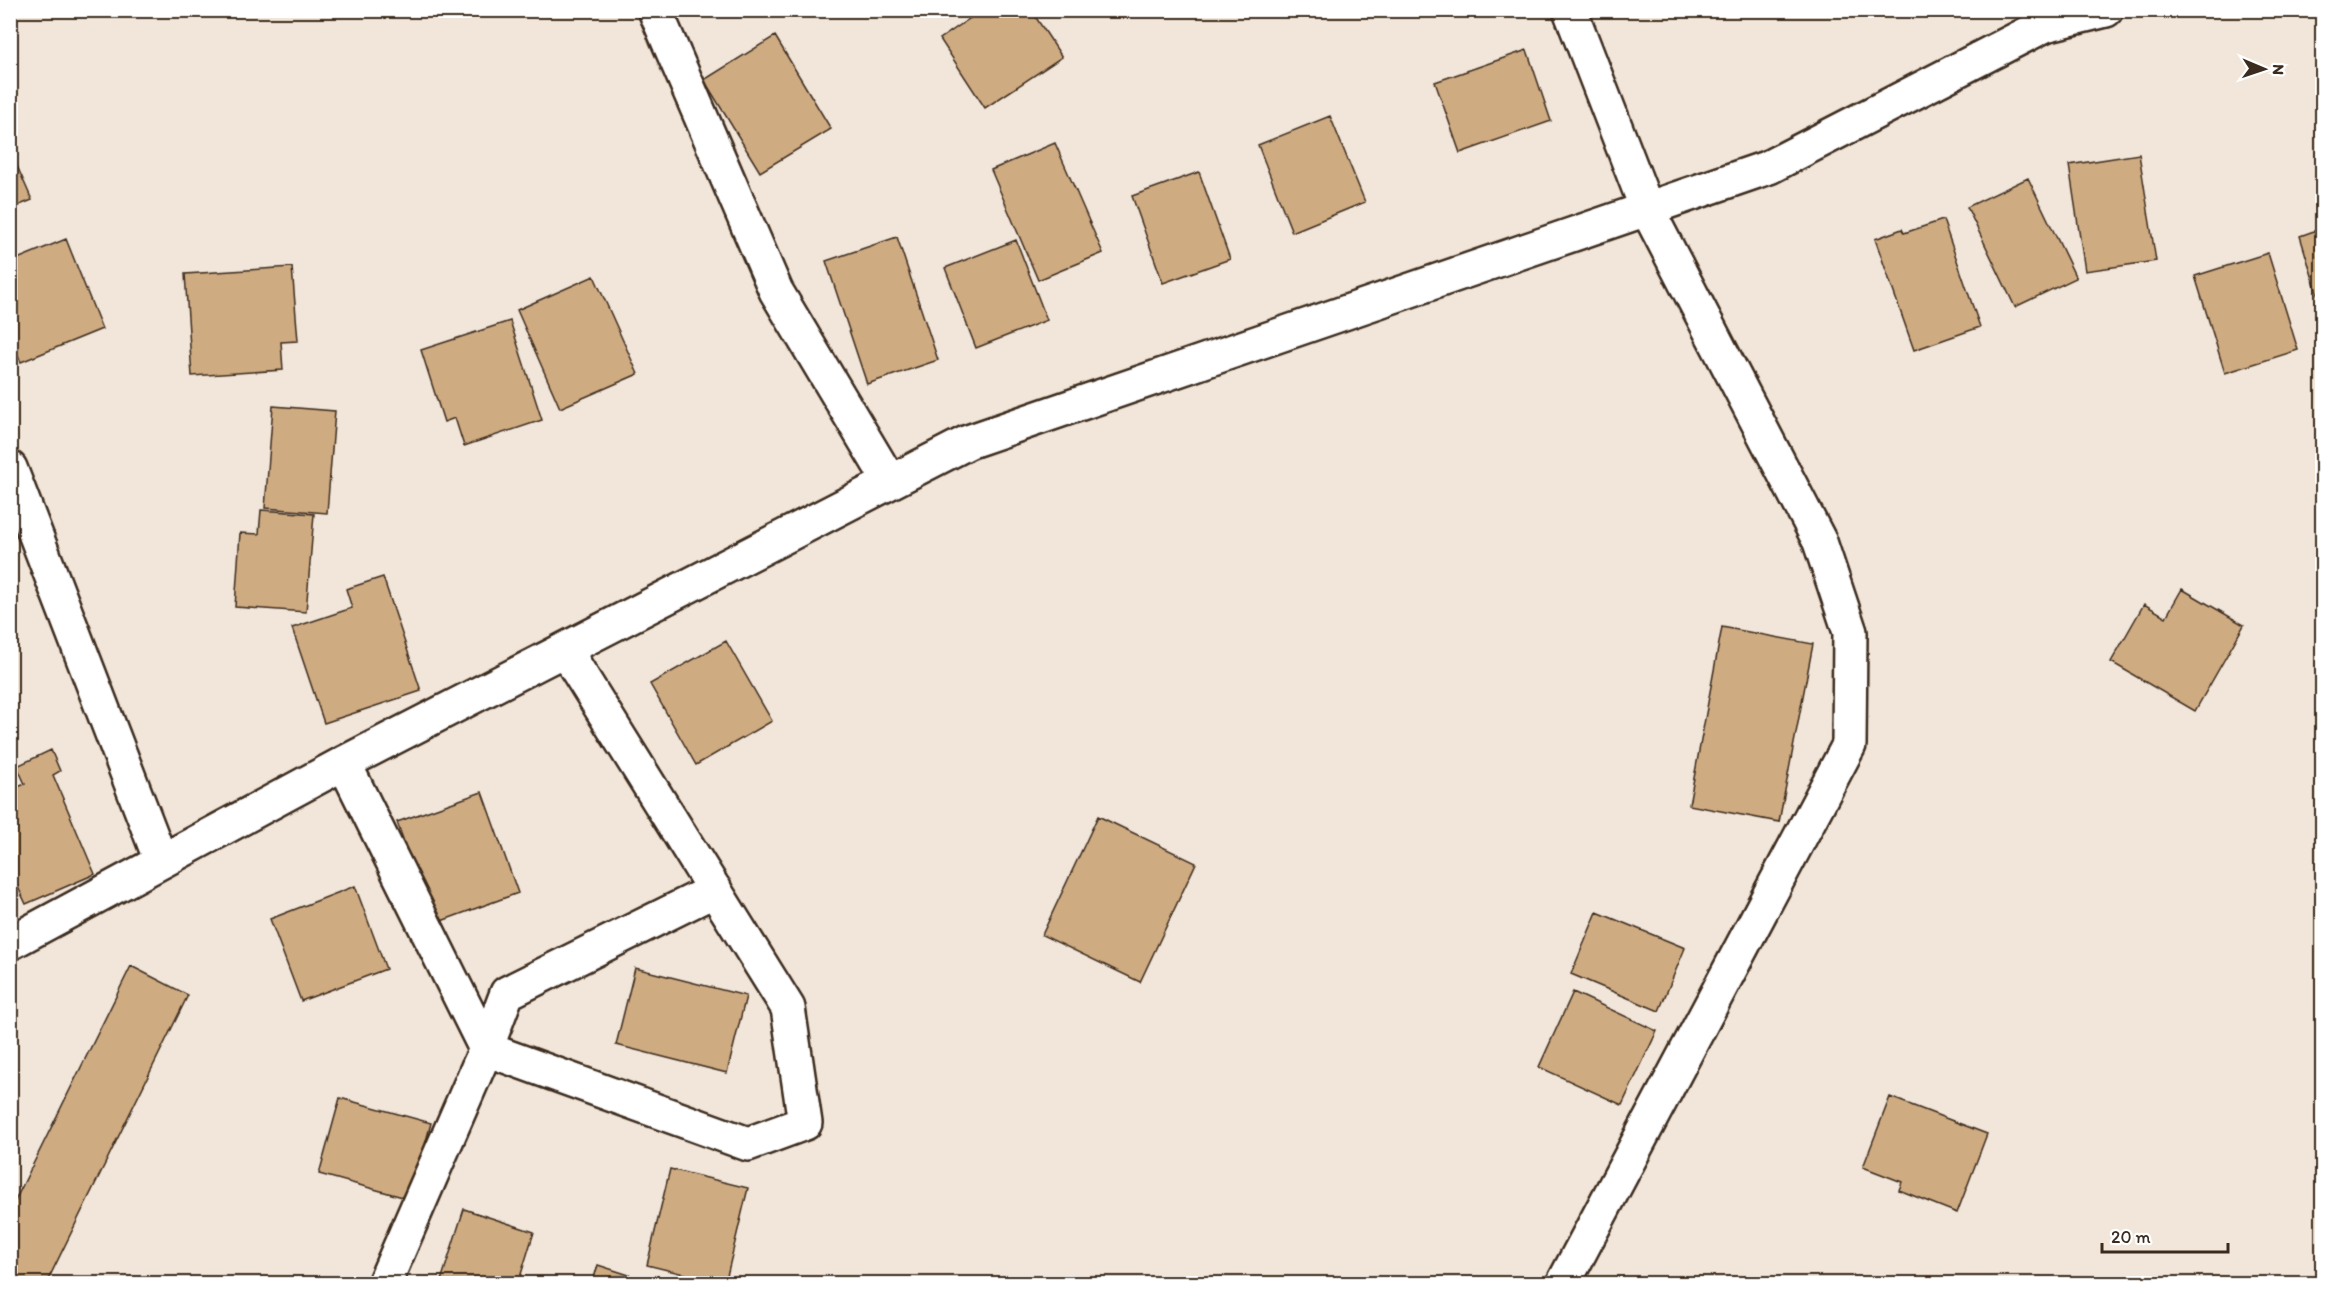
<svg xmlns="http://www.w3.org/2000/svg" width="2333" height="1294" viewBox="0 0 2333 1294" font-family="Itim,sans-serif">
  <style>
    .building { fill: #cfab81; stroke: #3b2a1e; stroke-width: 1.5 }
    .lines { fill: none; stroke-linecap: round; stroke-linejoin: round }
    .minor-casing { stroke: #3b2a1e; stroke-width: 38 }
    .minor { stroke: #fff; stroke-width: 33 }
  </style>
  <rect width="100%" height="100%" fill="#f1e6d9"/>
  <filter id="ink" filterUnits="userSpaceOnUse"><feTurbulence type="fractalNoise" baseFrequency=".0167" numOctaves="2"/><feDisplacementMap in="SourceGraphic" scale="12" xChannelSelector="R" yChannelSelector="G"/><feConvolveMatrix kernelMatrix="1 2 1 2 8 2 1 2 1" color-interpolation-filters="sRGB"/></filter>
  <g filter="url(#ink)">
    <path class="building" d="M982,10h49l31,47 -77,51 -45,-69z
      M775,36l56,93 -71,43 -56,-92z
      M1527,50l24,71 -91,32 -25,-71z
      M1330,116l35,86 -73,30 -34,-87z
      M1055,143l48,110 -65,27 -47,-110z
      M10,150l22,50 -22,9z
      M2139,154l17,107 -71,10 -16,-106z
      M1199,172l31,87 -67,24 -31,-87z
      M2028,178l48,100 -61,29 -48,-100z
      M1943,220l37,107 -66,23 -39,-111 27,-10 2,4z
      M2322,228v81l-22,-73z
      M897,237l41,123 -71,24 -41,-123z
      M66,239l36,90 -81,33 -11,-25v-75z
      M1016,240l31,80 -71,28 -31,-80z
      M2268,253l30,97 -73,23 -30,-97z
      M292,267l6,74 -17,1 2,28 -91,6 -7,-102z
      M594,276l44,98 -78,34 -43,-98z
      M510,321l32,99 -78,26 -9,-28 -11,4 -23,-72z
      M273,406l62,5 -8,102 -62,-5z
      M261,510l53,4 -8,98 -71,-5 5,-74 19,1z
      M383,577l38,114 -97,32 -32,-95 60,-20 -6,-19z
      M2182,589l62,36 -49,86 -84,-49 33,-58 22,13z
      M1722,627l91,17 -34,178 -90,-17z
      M726,641l46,80 -76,44 -46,-81z
      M51,750l9,21 -7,4 42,99 -69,30 -16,-34v-80l15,-6 -8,-18z
      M482,792l36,101 -85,31 -36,-102z
      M1098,816l98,47 -56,119 -98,-47z
      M355,886l31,83 -85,32 -31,-82z
      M1597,912l88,36 -26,63 -88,-37z
      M131,966l57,29 -142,289h-36v-73z
      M635,968l111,28 -19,77 -111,-28z
      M1573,992l84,39 -35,74 -83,-38z
      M1890,1097l97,37 -30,79 -58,-23 3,-8 -39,-15z
      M340,1098l91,25 -21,76 -91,-25z
      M670,1169l78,19 -23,96 -78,-19z
      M464,1209l70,23 -16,52h-78z
      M598,1265l59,19h-65z"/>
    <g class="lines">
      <g class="minor-casing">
        <path id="minor" d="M655,10l121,281 114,191
          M10,468l151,393
          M344,763l142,286 262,95 57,-21 -17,-115 -223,-358
          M10,943l334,-180 624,-321 801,-275 276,-142 61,-15
          M384,1284l102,-235 21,-56 208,-103
          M1563,1284l286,-539 1,-113 -30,-90 -173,-333 -77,-199"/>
      </g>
      <use href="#minor" class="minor"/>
    </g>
  </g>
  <rect width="2333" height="1294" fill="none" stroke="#fff" stroke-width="36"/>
  <rect x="18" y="18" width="2297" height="1258" fill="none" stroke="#3b2a1e" stroke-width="2" filter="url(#ink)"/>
  <g transform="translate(2264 69) rotate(92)" stroke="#ffffff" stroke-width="4.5" paint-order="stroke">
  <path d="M0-4.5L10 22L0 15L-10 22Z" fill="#3b2a1e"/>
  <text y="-9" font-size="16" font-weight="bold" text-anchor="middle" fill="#3b2a1e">N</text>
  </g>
  <path d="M2102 1243v9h126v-9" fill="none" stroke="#3b2a1e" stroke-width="3"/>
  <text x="2111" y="1243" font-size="18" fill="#3b2a1e" stroke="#ffffff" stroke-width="4.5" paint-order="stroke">20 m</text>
</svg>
